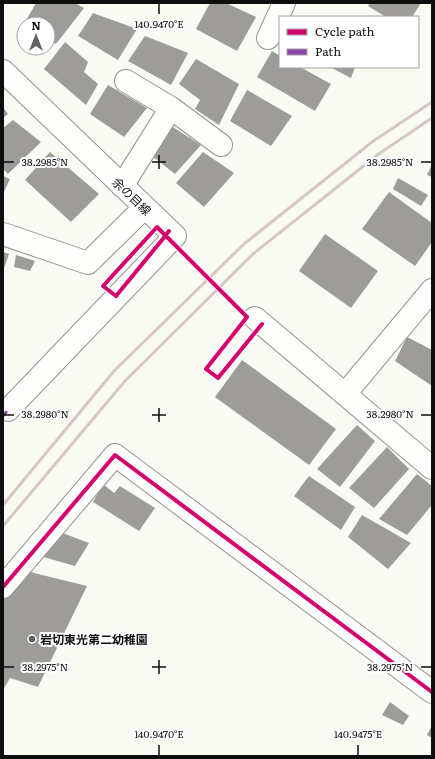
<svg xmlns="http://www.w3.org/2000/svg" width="435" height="759" viewBox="0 0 435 759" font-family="Literata,'Noto Sans JP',serif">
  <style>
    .building { fill: #9e9c99 }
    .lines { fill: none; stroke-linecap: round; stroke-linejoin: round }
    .street-casing { stroke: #949492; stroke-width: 24 }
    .street { stroke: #fefefd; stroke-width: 22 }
    .rail { stroke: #d7c7c5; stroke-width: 3 }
    .quiet { stroke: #8e44ad; stroke-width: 3; stroke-dasharray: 6 3; stroke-linecap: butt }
    .cycleway-casing { stroke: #fff; stroke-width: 6 }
    .cycleway { stroke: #d6006c; stroke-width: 4 }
    .ticks { fill: none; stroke: #0e0e0e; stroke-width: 1.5 }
    .poi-dot { fill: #61615e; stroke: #fff; stroke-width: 1.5 }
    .labels { text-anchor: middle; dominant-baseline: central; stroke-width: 4; stroke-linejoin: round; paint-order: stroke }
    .street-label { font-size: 12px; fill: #0e0e0e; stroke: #fff }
    .poi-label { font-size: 12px; font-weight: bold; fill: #0e0e0e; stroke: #fff; text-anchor: start }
    .ticks-label { font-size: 10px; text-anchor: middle; fill: #0e0e0e; stroke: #fff; stroke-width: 4; stroke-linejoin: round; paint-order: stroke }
  </style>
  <rect width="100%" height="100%" fill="#fafaf4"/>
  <path class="building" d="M36,3h39l9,5 -28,36 -8,-5v-15h-24z
    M210,3h16l30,14 -19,34 -41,-22z
    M370,3h51l-9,14h-26l-18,-11z
    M93,13l44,16 -19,31 -40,-24z
    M145,36l43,17 -17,32 -43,-24z
    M65,42l23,20 -4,10 14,12 -12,21 -42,-36z
    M272,51l8,5v11h20l31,17 -16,27 -58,-34z
    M196,59l43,25 -20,41 -24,-16 5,-9 -21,-16z
    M330,67h25l-4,11z
    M108,85l39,23 -23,29 -34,-23z
    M247,90l45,26 -21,30 -41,-25z
    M3,107l5,7 -5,4z
    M13,120l28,22 -33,32 -5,-5v-41z
    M171,126l30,19 -26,29 -24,-19z
    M50,152l49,42 -28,28 -46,-42z
    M203,152l31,21 -30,34 -28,-24z
    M432,164v13l-5,-2z
    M3,176l7,3 -7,15z
    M398,178l30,17 -7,11 -28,-17z
    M389,192l43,31v19l-17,24 -53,-37z
    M325,234l53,37 -27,37 -52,-37z
    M3,252l6,2 -6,17z
    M16,255l19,6 -5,10 -16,-4z
    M407,337l25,13v36l-37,-25z
    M242,360l94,69 -27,36 -94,-68z
    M357,425l18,16 -35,46 -23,-18z
    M387,447l22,22 -35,39 -25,-20z
    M417,474l15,12v19l-25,30 -28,-16z
    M309,476l46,31 -14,23 -47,-34z
    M103,484l11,9 6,-7 35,22 -16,23 -46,-29z
    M362,515l49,28 -23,26 -40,-32z
    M52,529l37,14 -14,23 -35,-10z
    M26,571l61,15 -49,101 -28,-9 -7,12v-90z
    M390,702l19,14 -6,9 -21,-10z
    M432,725v13l-5,-3z"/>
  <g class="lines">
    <g class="street-casing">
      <path id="street" d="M268,38l16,-35
        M3,71l172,165 -167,174
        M126,81l45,27 50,37
        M122,186l49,-78
        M3,234l85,29 56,-55
        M255,318l177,150
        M345,394l87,-104
        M3,587l112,-132 317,237"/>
    </g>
    <use href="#street" class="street"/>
    <path class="rail" d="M3,505l111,-134 130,-127 128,-102 60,-40
      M3,526l122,-145 128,-127 127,-101 52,-35"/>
    <path class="quiet" d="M3,416l5,-6"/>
    <g class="cycleway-casing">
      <path id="cycleway" d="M169,231l-7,9 -46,56 -13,-10 54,-59 90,90 -41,52 12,9 44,-54
        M3,587l112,-132 317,237"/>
    </g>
    <use href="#cycleway" class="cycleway"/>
  </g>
  <path class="ticks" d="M159,4v10M159,155v14M4,162h10M152,162h14M421,162h10M159,408v14M4,415h10M152,415h14M421,415h10M159,660v14M4,667h10M152,667h14M421,667h10M159,745v10M358,745v10"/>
  <circle class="poi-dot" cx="32" cy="639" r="4"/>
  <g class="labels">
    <g class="street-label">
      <text transform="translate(132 196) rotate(44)">余の目線</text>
    </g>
    <g class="poi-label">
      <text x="40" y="639">岩切東光第二幼稚園</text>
    </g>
  </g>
  <g class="ticks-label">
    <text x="159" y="28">140.9470°E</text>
    <text x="45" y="166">38.2985°N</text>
    <text x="390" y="166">38.2985°N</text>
    <text x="45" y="418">38.2980°N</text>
    <text x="390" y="418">38.2980°N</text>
    <text x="45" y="671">38.2975°N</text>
    <text x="390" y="671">38.2975°N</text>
    <text x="159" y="738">140.9470°E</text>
    <text x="358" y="738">140.9475°E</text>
  </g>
  <rect width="435" height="759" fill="none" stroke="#0e0e0e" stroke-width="8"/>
  <rect x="279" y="16" width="140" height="52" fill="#ffffff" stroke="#9f9f9f"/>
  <rect x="287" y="29" width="20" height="6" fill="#d6006c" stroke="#9f9f9f"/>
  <text x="315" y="36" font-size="12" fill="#0e0e0e">Cycle path</text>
  <rect x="287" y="49" width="20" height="6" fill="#8e44ad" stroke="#9f9f9f"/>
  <text x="315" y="56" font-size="12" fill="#0e0e0e">Path</text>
  <g transform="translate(36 36)"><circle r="19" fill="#ffffff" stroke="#9f9f9f"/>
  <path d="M0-3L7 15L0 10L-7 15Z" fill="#61615e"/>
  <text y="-6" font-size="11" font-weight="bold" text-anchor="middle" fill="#0e0e0e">N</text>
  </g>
</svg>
